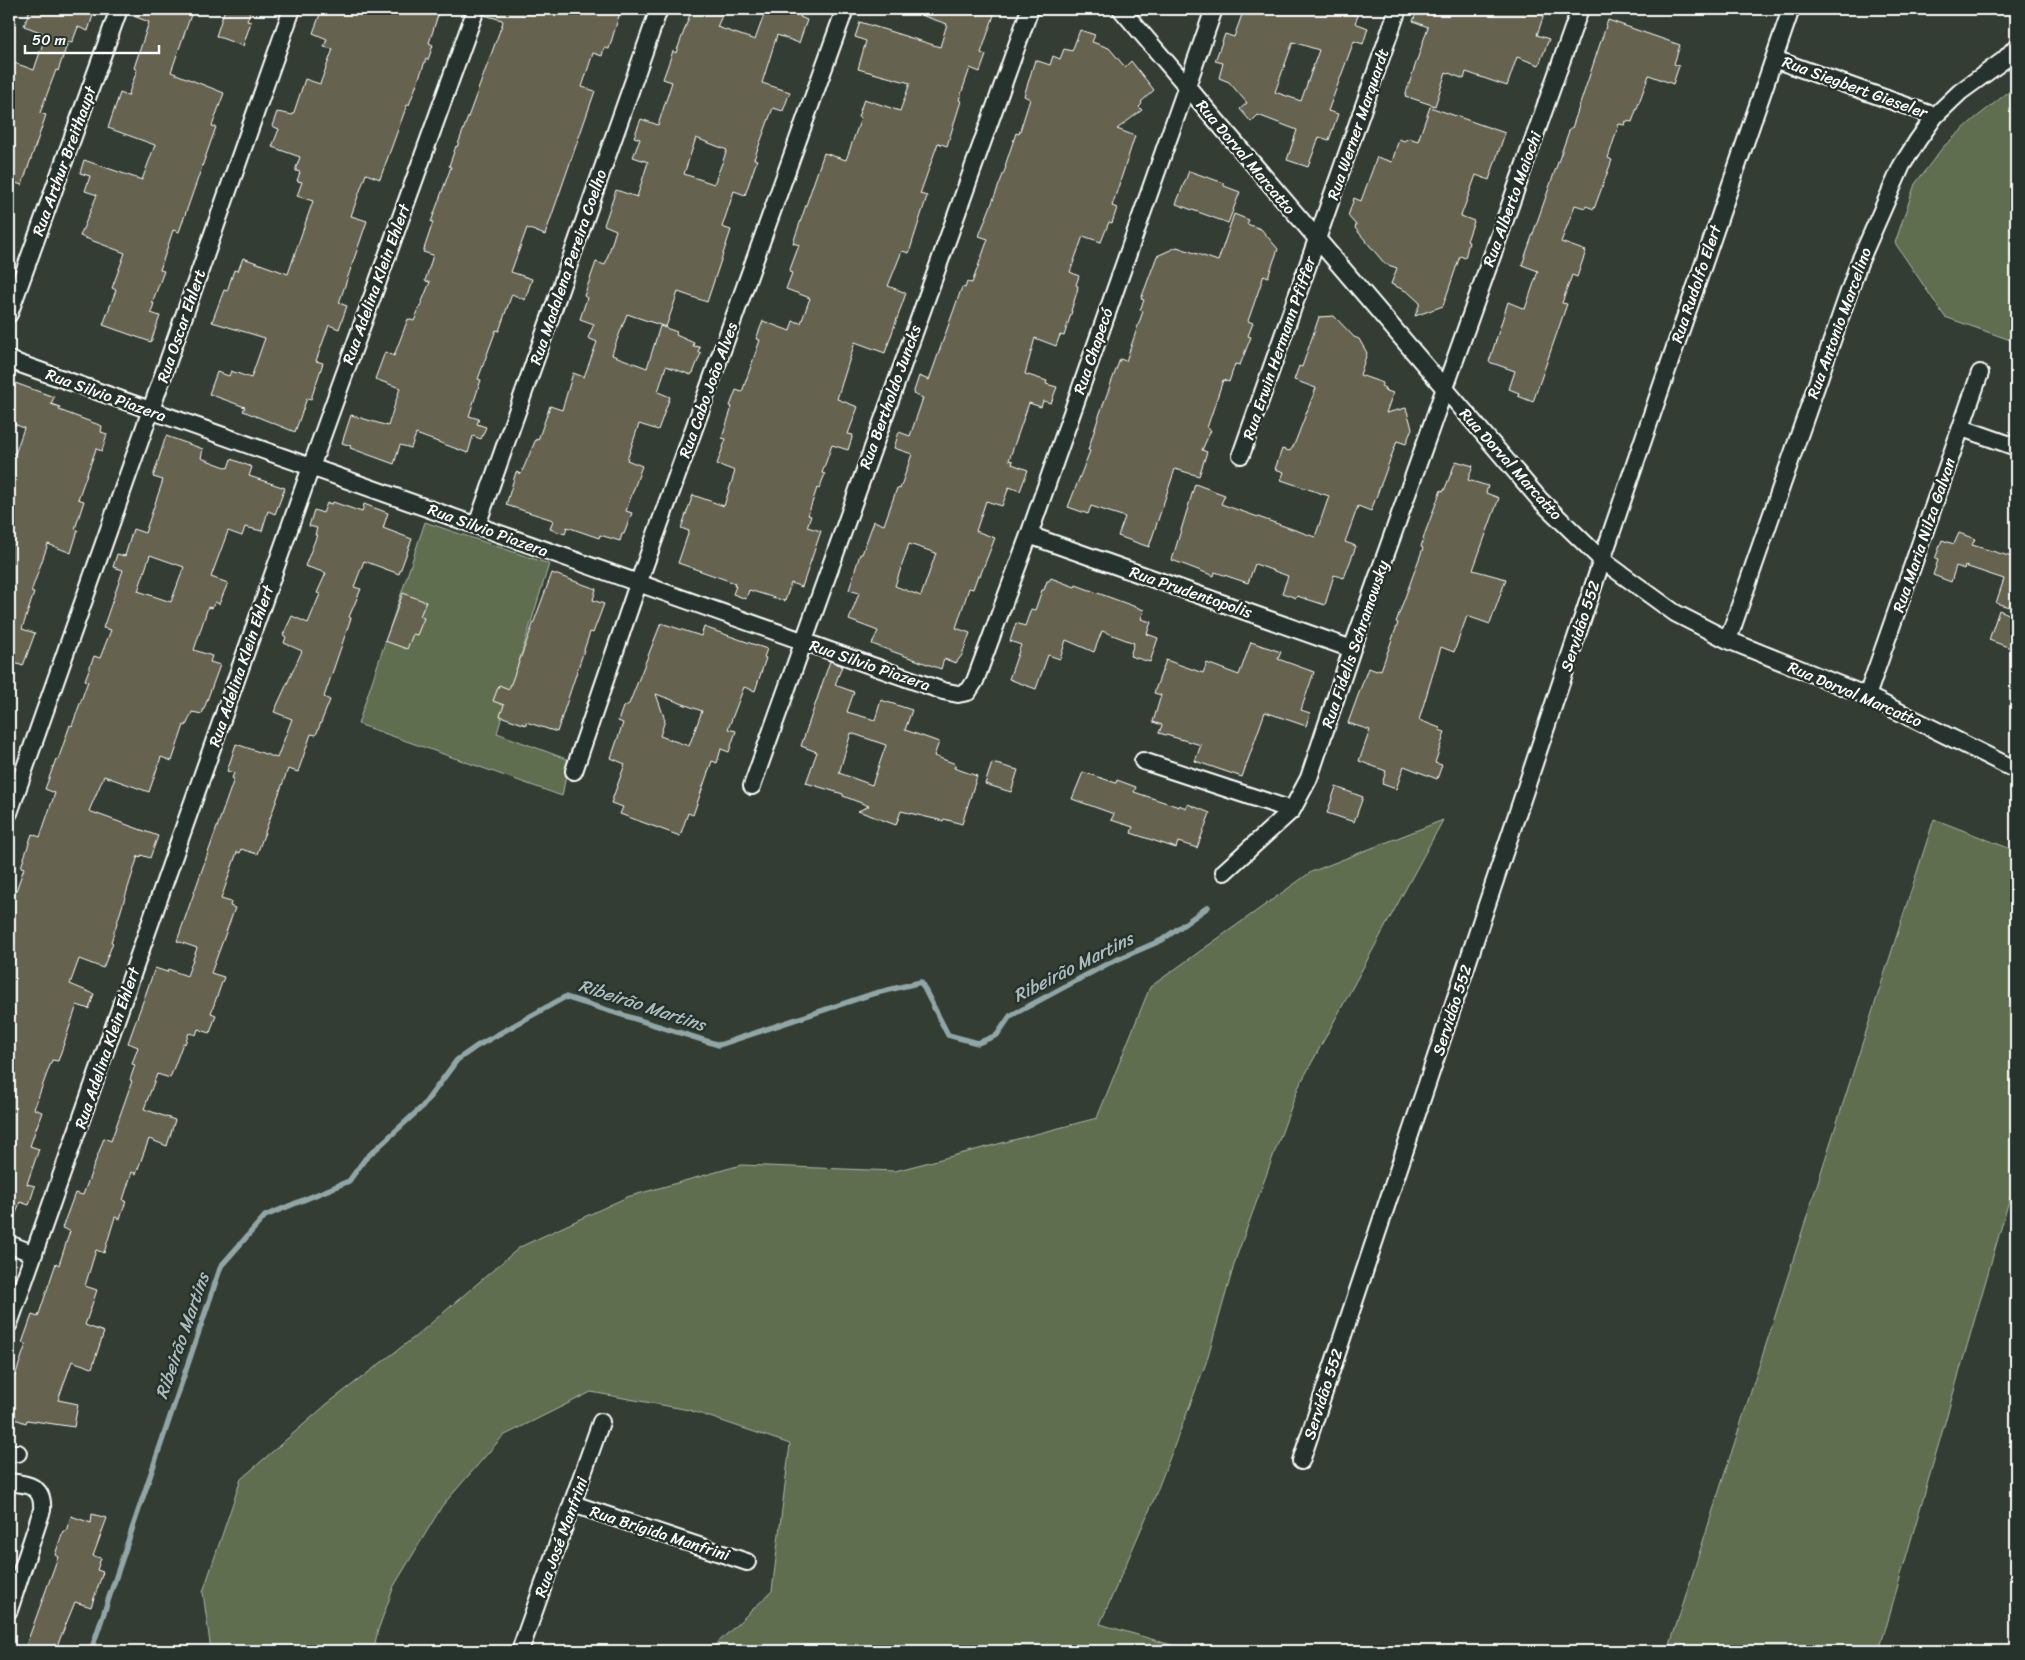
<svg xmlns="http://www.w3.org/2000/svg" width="2025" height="1660" viewBox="0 0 2025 1660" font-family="Sriracha,sans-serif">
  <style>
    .green { fill: #5e6e50; stroke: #aeb6a8 }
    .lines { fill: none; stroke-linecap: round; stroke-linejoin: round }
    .stream { stroke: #91a6a7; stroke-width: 5.5 }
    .building { fill: #65644f; stroke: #fff; fill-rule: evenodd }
    .minor-casing { stroke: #fff; stroke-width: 20 }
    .minor { stroke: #26332d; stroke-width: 16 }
    .labels { text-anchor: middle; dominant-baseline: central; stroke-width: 5; stroke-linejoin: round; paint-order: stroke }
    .street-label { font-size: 16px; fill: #fff; stroke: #26332d }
    .water-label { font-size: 18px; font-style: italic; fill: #acbcbd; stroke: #26332d }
  </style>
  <rect width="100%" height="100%" fill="#333d34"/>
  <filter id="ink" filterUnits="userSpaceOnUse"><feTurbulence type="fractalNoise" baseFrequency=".02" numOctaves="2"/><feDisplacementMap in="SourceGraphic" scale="10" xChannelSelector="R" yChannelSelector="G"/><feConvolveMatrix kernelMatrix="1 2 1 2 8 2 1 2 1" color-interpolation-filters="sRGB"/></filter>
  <g filter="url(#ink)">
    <path class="green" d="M2016,86v256l-71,-25 -50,-74 20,-59 28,-37 30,-27z
      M425,522l124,42 -52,169 72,27 -7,36 -204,-72z
      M1934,819l82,32v325l-137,475h-211z
      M1443,820l-145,268 -62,170 -30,105 -54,141 -52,120 92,27h-483l63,-60 18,-147 -101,-34 -98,-18 -88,44 -61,70 -48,80 -16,44 -5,21h-162l-8,-59 38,-113 86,-75 89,-68 104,-89 107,-50 114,-32 154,6 202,-53 53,-131 161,-115z"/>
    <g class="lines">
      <path class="stream" d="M91,1651l130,-385 44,-50 84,-35 16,-22 58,-53 34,-46 20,-14 88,-49 154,48 153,-51 49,-12 27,53 30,8 19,-8 13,-19 97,-52 55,-24 46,-33"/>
    </g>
    <path class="building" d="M30,9h54l10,3 -6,19 -10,-4 -6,16 -4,-1 -10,29 -2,-1 -16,43 6,2 -24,70 -13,-4v-111l3,-8 22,8 12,-36 -22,-8z
      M129,9h64l-22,63 53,21 -12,33 4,1 -37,105 -6,-2 -13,40 4,1 -12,32h2l-3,10 9,3 -9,26 -48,-17 13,-35 -4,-2 13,-35 -45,-17 17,-41 -12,-4 5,-15 -10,-3 4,-13 58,20 13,-35 -47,-17 12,-35 8,3 9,-26 -3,-2 15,-46 -21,-8z
      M225,9h26l-4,12 4,1 -8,24 -27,-10z
      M322,9h75l13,4 1,-4h27l-2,5 2,1 -9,28 4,2 -5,15 -2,-1 -17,46h-2l-27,74 -14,-5 -15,42 16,5 -28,82 8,3 -8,23 -10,-4 -13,36 7,2 -12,36 -4,-1 -12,34 -52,-21 2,-4 -36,-13 8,-22 12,4 2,-5 20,7 14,-40 -53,-16 12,-32 3,1 7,-21 4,1 5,-13 45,16 18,-53 7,-20 -16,-5 5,-14 -5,-1 3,-9 -4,-1v-3l4,-11 -28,-10 7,-18 -7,-3 5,-14 16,3 12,-36 15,5 13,-35 -9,-2 3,-8 -14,-6z
      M486,9h135l-12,40 -5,-1 -2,8 -9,-3 -11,34 13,4 -50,144 -18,-7 -16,44 21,7 -7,21 -13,-6 -13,37 -3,-1 -18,49 3,1 -12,36 10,3 -2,5 9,3 -5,12 -8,-3 -5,17 -52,-19 -5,14 -11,-3 -6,19 -44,-16 1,-2 -9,-3 9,-28 37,11 12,-38 -25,-9 10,-27 9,4 14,-37 6,2 16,-39 -5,-1 8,-26 -10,-3 10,-30h-2l20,-55 -2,-1 7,-20 1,1 46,-125 -1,-2 -18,-5z
      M692,9h33l-8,18 38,13 11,-31h28l8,2 -2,6 7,3 -8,23 -22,-8 -15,48 28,9 -7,19 -10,-3 -19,51 3,1 -12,35 -11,-4 -12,36 9,3 -24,72 -29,-10 -12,35 -39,-13 -13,34 -2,7 35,13 13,-42 17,6 -1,3 18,8 -1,3 7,1 -2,5 3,1 -8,20h-1l-1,2 -25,-9 -8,26 12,5 -12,33 -19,-6 -12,36 15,6 -16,45 6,2 -8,21h-2l-2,7 -20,-6 -1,3 -32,-11 -2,7 -15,-5 3,-9 -47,-15 10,-33 5,2 15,-35 2,1 12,-34 12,4 11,-37 11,4 13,-35 -9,-4 6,-14 -14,-5 7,-21 -3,-2 12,-34 9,3 11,-35 -12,-5 12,-35 21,7 11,-35 -15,-5 7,-18 -6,-2 7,-18 17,6 14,-43 -9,-3 10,-28 3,2zM696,138l31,12 -13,34 -30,-10z
      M909,9h87l-15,44 5,2 -6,17 -10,-4 -11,32 2,1 -14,45 -9,-3 -18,51 7,2 -18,57 -7,-2 -14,35 18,7 -21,60 -30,-11 -18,57 21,8 -10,27 5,1 -5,15 -16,-5 -10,28 3,1 -6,15 -2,-1 -9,27 3,1 -4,11 14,4 -19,56 -11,-4 -6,18 -36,-11 -3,9 -13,-5 3,-8h-2l1,-3 -57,-20 11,-32 -8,-3 12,-33 31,11 11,-35 -18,-7 9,-25 -4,-1 10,-31 -2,-1 6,-16 6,2 18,-52 -4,-1 7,-18 27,10 3,-10 8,2 9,-25 -24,-9 6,-16 -3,-1 10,-27 -6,-2 31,-90 22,7 15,-42 -3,-1 6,-18 36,12 10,-28 -52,-14 8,-28 -11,-4 5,-15 80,25 7,-23 -38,-13z
      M1244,9h20l12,4 2,-4h75l-1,5 6,2 -3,7 13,5 -5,16 -9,-3 -26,70 10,3 -9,26 -10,-3 -11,30 -21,-7 10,-30 -39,-15 -7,7 -11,-13 7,-6 -18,-21 -10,-4 4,-15 -8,-2 10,-27 9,3zM1293,42l26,8 -18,51 -26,-9z
      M1418,9h128l-9,26 12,4 -10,26 -22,-8 -10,29 -41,-14 -2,7 -18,-7 -11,34 -30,-10 23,-69 -15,-6z
      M1608,20l72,25 -6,19 5,2 -6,18 -24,-9 -17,47 -6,-1 -1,4 -6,-1 -11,34 4,2 -18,49 -8,-3 -1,2 -10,-3 -14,37 25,9 -9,26 -5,-2 -10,28 5,1 -34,98 -15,-6 1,-3 -10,-4 6,-18 -26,-9 19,-60 17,7 13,-38 -16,-6 48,-137h2z
      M1080,30l15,5 -3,7 17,6 16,19 6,-6 23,29 -13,12 1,2 -3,3 3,3 -25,19 18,7 -23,70 5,2 -5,15 -3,-1 -8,20 -18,-6 -13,36 9,4 -3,9 2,1 -1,6 -6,19h1l-8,25 -4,-1 -4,11 -21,-8 -10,36 22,7 -1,3 11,3 -6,16 -8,-2 -2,6 -12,-4 -20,57 4,1 -1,3 16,6 -8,21 -11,-4 -7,19 -16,-5 -10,30 19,7 -15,38 -2,-1 -5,14 -4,-1 -13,40 14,5 -8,22 -6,8 -12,-4 -3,10 -69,-25 6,-13 -29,-11 10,-27 -10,-3 11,-36h2l12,-33 10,4 13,-37 3,1 12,-35 -18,-6 5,-16 11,4 13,-38 -10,-4 6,-18 10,4 33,-93 3,1 2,-6 5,1 16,-44 -9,-3 27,-69 -1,-1 11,-33 3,1 11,-35 -6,-3 11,-36 15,5 3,-9 7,3 4,-10 8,2zM909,544l27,9 -15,43 -26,-10z
      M1430,107l75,26 -16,47 -13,-5 -15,41 13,5 -7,20 2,1 -4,16 -5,-2 -17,50 -28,10 5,-13 -12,-11 -17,-8 6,-16 -12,-4 -30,-36 1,-3 -8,-9 6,-18 7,3 16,-44 15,5 7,-23 5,2 5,-3 9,3z
      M1189,171l35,12v3l16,6 -12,31 -52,-19z
      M1234,214l15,6 -2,4 14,5 17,20 -10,28 -4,-2 -16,46 5,2 -5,13 3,1 -11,28 -5,-1 -6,18 -6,-2 -16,48 4,2 -9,20 5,2 -8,24 -24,-7 -26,78 -31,-11 7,-19 -34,-11 -3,8 -20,-7 22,-56 -2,-1 12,-37 20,-54 6,2 17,-50 -3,-1 4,-10 -3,-1 16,-43 20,-9 41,14z
      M1334,316l20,21 5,2 8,14 -7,22 23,8 -2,3 4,2 -1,2 9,3 -7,20 20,-5 6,20 -6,16 -9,-3 -26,70 -13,-5 -13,36 11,4 -12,32 -10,-3 -9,30 -28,-9 -1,2 -14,-5 6,-17 -33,-12 -7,19 -33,-11 -1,4 -42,-16 23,-76 30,11 -4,9 94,33 14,-41 -48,-16 3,-8 -9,-3 7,-20 8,2 4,-6 22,-57 -22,-8 5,-14 3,1 17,-50z
      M15,383l39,14 -3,7 9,3 -1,3 43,16 -1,6 6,2 -5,17 -6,-2 -18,50 6,2 -9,28 3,1 -7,23 -23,-9 -17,48 3,1 -12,36 13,4 -12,33 -14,-5v-209l6,2 9,-26 -15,-6v-21z
      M166,436l37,13 -2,9 27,10 3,-9 21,8 -3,9 36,12 -10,26 -7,-3 -6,20 -17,-4 -3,9 -14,-5 -17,46 17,6 -9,21 -4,-2 -3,6 -4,-1 -14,43 18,6 -2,6 10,3 -18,49 -10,-2 -6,14 -2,-1 -12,36 -11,-4 -12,35 -45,-16 -15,35 69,25 -8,22 -9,-3v2l-3,-1 -27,86 2,1 -10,25 -24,-9 -9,25 24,10 -5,15 -12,-4 -19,56 -6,-1 -2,5 -16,44 8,3 -12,34 9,3 -12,35 8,2 -6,19 -9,-3 -9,26h-2v-324l2,1 13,-37 -3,-1 11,-33 8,3 15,-44 -10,-4 11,-30 2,1 12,-35 2,1 16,-45 -3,-1 9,-24 6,2 11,-28 -8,-2 20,-58 -10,-3 4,-13 8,2 8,-27 12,4 18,-53 -10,-3zM150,555l34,12 -13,35 -33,-11z
      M1456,461l17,5 -5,14 20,6 -2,7 13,5 -26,72 33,9 -16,45 -23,-8 -13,36 -13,-5 -22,73 21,8 -1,2 6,2 -10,31 7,2 -5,14 -33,-13 -8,23 -14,-5 4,-13 -27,-10 11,-31 -22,-7 20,-55 9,3 1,-2 3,1 17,-47 -2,-1 27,-74 -2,-1 4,-14 16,-43 3,1z
      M333,502l29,10 2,-8 24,9 -5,15 29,11 -13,35 -35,-13 -10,26 7,2 -12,28 2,1 -27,79 6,3 -14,35 -5,-1 -13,38 -10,-3 -31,85 -16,-5 -1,4 -3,-1 -16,47 10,3 -1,4 5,2 -24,65 13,4 -13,36 5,2 -6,18 -12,-4 -2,6 -7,-2 -4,11 -2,-1 -13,35 -13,-4 -13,35 31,11 -8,26 -18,-7 -13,35 -4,-2 -9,28 3,1 -6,18 -5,-2 -11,36 -8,-3 -11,36 12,4 -12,35 19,7 -12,36 -20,-7 -14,39 20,4 -4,23 -47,-7 -1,3 -17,-6v-33l3,1 14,-41 -4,-1 10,-28 6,2 18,-54 3,2 11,-34 -8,-3 13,-35 8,2 21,-57 7,3 21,-60 -2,-1 5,-15 -3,-1 6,-17 -10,-4 27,-75 12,4 1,-3 19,7 10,-28 -20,-7 57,-162 -2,-1 2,-5 -7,-2 9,-27 41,14 15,-39 -18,-7 28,-61 -18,-8 2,-6 -3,-2 9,-19 16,7 12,-29 -3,-1 9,-20 -21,-7 12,-31h-2l2,-7 -8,-2 5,-16 9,3 4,-10 5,1z
      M1959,533l16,6 -3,6 40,12 2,-6h2v36l-7,20 -13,-4 8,-24 -39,-13 -1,3 -8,-3 -5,16 -18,-7 5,-15 -3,-1 7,-19 12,4z
      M552,573l44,16 -3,11 11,4 -11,29 -3,-1 -33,100 -31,-10v3l-26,-9 4,-11 -11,-4 6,-16 10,4z
      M1051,578l24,9 1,-2 68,25 -3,9 10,3 -4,12 11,4 -8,24 -20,-6 4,-13 -32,-12 -8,21 -28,-12 -6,19 -12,-4 -12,34 -27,-10 12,-34 -11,-4 6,-18 9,3 6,-17 4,1 7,-20h2l3,-9h2z
      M403,593l23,9 -6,14 4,2 -7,17 -4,-1 -6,15 -22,-8z
      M1999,610l17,7v33l-27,-10z
      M661,623l40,13 3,-9 63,22 -3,8 2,1 -11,33 -11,-4 -16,42 8,2 -7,21 -8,-3 -4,14 -5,-2 -19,54 -5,-2 -8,23 -60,-22 3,-7 -12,-4 14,-39 -14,-6 12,-35 -5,-2 5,-14 6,-3zM656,694l46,17 -13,35 -29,-10 5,-16z
      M1251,642l30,10 -3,7 36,13 -13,38 9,3 -4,13 -41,-14 -23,65 -47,-16 6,-16 -42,-12 3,-8 -9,-3 8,-27 -7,-2 12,-33 37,13 4,-10 32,12z
      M830,661l12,5 -7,19 19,7 -7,20 28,8 6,-20 31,10 -7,20 34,12 -5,14 22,8 -2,4 23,8 -15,48 -18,-5 -1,2 -42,-10 -5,14 -38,-14 11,-5 -26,-10v-2l-37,-11 11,-31 -16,-6zM851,733l35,12 -14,40 -33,-12z
      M992,763l26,7 -7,22 -26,-8z
      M1083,772l33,11 1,-3 19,7 -2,5 45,15v-2l7,3 2,-4 22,9 -13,35 -19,-6 -2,6 -45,-15 2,-6 -22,-7 3,-6 -42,-15z
      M1336,787l27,10 -9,25 -27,-9z
      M92,1514l15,4 -14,38 8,2 -4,12 6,2 -12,35 -16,-5 -20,49h-31l34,-94 -3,-2 8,-24h3l5,-15 20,7z"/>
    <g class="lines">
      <g class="minor-casing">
        <path id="minor" d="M1121,9l419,491 62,60 73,53 53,27 139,56 149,74
          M1774,59l161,57
          M9,314l110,-305
          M9,360l934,331 15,3 10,-2 7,-11 54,-146 185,-526
          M1962,428l54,19
          M1241,455l157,-446
          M477,525l182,-516
          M1029,535l323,114
          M1728,640l131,-377 43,-98 16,-25 17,-24 25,-24 44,-32 12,-13
          M1867,696l113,-323
          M1143,761l149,49
          M574,771l64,-187 207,-575
          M752,786l278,-777
          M9,813l283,-804
          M1224,872l68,-62 17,-32 43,-129 228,-640
          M9,1244l25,10
          M9,1324l302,-857 165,-458
          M9,1453h9
          M1301,1461l301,-901 189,-551
          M9,1482c19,2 35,4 33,28l-33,100
          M573,1504l174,58
          M520,1651l81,-229"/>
      </g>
      <use href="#minor" class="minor"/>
    </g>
  </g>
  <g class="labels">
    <g class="street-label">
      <text transform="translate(1855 87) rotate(20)">Rua Siegbert Gieseler</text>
      <text transform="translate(1358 124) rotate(-71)">Rua Werner Marquardt</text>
      <text transform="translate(1246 157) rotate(50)">Rua Dorval Marcatto</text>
      <text transform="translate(64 161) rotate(-70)">Rua Arthur Breithaupt</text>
      <text transform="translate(1512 199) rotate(-70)">Rua Alberto Maiochi</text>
      <text transform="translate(568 267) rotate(-71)">Rua Madalena Pereira Coelho</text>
      <text transform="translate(376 284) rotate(-70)">Rua Adelina Klein Ehlert</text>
      <text transform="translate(1696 284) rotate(-71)">Rua Rudolfo Elert</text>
      <text transform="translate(1839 323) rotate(-70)">Rua Antonio Marcelino</text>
      <text transform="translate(181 326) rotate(-71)">Rua Oscar Ehlert</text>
      <text transform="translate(1279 348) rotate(-71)">Rua Erwin Hermann Pfiffer</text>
      <text transform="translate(1093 351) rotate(-71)">Rua Chapecó</text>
      <text transform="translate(708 390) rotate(-70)">Rua Cabo João Alves</text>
      <text transform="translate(106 395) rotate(20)">Rua Silvio Piazera</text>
      <text transform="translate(890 397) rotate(-70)">Rua Bertholdo Juncks</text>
      <text transform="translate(1511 464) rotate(48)">Rua Dorval Marcatto</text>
      <text transform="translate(488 530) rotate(20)">Rua Silvio Piazera</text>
      <text transform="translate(1924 535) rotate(-71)">Rua Maria Nilza Galvan</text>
      <text transform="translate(1191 592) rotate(19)">Rua Prudentopolis</text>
      <text transform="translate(1580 626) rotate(-72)">Servidão 552</text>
      <text transform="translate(1355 644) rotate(-71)">Rua Fidelis Schramowsky</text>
      <text transform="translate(870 665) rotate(19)">Rua Silvio Piazera</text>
      <text transform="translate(241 666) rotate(-71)">Rua Adelina Klein Ehlert</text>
      <text transform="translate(1855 694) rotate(23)">Rua Dorval Marcatto</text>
      <text transform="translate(1452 1010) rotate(-72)">Servidão 552</text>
      <text transform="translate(107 1048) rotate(-71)">Rua Adelina Klein Ehlert</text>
      <text transform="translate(1323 1394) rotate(-72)">Servidão 552</text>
      <text transform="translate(660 1533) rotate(18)">Rua Brígida Manfrini</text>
      <text transform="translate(561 1537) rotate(-70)">Rua José Manfrini</text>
    </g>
    <g class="water-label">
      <text transform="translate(1073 967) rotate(-27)">Ribeirão Martins</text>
      <text transform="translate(642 1005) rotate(18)">Ribeirão Martins</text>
      <text transform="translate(182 1336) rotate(-71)">Ribeirão Martins</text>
    </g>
  </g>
  <rect width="2025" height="1660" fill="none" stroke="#26332d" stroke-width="30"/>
  <rect x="15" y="15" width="1995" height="1630" fill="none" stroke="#fff" stroke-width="2" filter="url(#ink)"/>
  <path d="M25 45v8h134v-8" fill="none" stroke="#ffffff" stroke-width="2.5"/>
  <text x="32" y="45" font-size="15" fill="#ffffff" stroke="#26332d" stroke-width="4" paint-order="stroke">50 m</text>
</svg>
